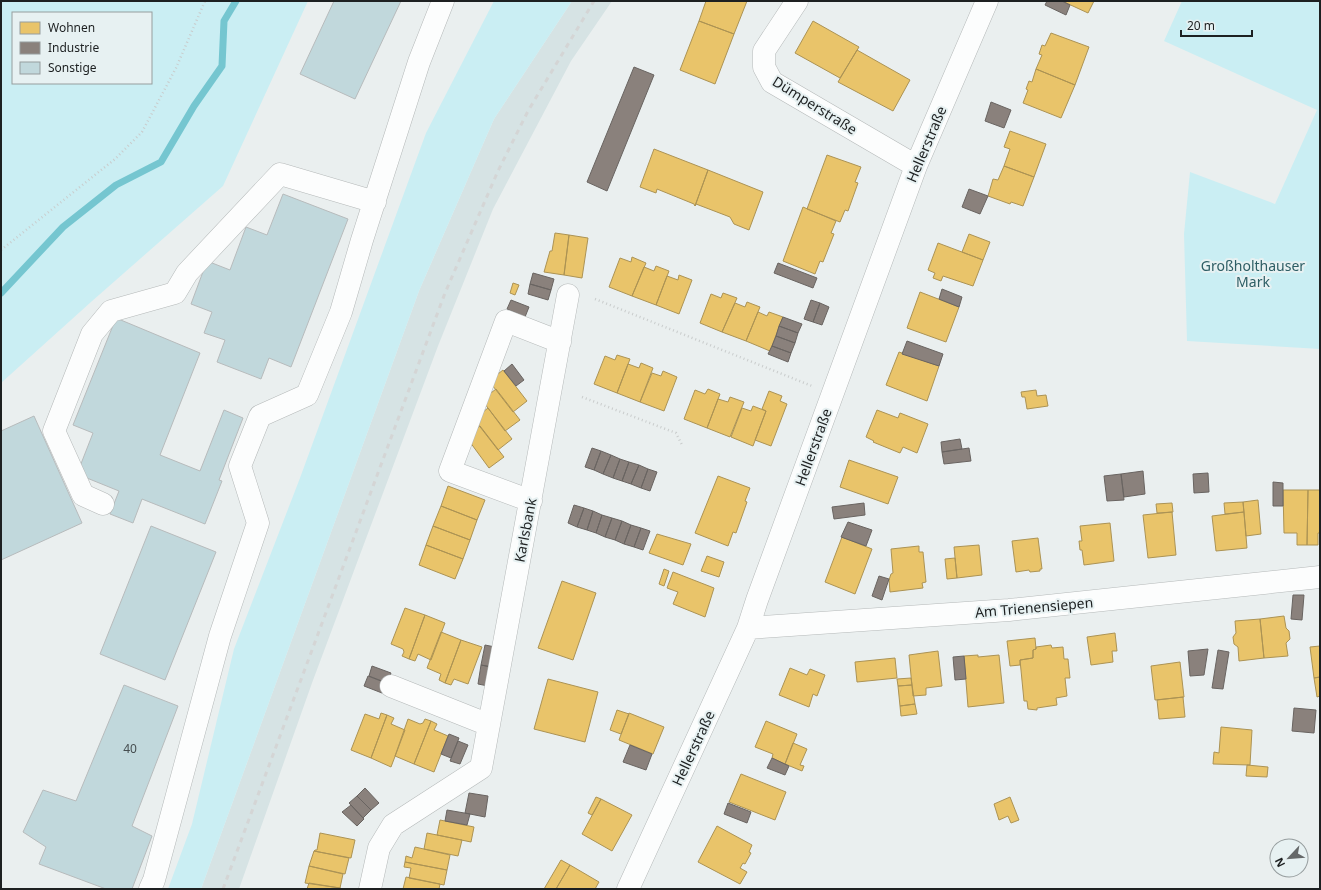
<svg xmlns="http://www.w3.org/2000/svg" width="1321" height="890" viewBox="0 0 1321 890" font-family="'Noto Sans',sans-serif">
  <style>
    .built { fill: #d6e3e4 }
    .green { fill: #caeef3; fill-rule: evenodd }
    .homes { fill: #e9c46a; stroke: #ac9354 }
    .industry { fill: #8a817c; stroke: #696461 }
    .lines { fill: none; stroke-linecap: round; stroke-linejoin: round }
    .stream { stroke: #75c6d0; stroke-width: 7 }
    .building { fill: #c1d8dc; stroke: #b7bbbc }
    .minor-casing { stroke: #b5b9b9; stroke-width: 23 }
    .path { stroke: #c9cccc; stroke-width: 2.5; stroke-dasharray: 1 3; stroke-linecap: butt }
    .minor { stroke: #fcfdfd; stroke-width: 22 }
    .rail { stroke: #d4d5d5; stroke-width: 3; stroke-dasharray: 5 5; stroke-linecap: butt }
    .labels { text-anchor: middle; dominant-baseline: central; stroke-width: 4; stroke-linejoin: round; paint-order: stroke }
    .number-label { font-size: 12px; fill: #464e50 }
    .street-label { font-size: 14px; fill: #1d2021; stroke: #e7f1f2 }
    .park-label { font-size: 14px; fill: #2e5e65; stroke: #e7f1f2 }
  </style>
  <rect width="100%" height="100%" fill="#eaefef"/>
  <path class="built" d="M572,1h40l-41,60 -78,148 -55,137 -126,337 -73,206h-38l218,-598 75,-172z"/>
  <path class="green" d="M1,1h307l-85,185 -132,116 -90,81zM13,13h138v70h-138z
    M494,1h78l-78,118 -75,172 -218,598h-33l24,-65 42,-175 66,-171 126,-345z
    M1182,1h138v348l-133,-8 -3,-107 6,-62 85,32 42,-94 -153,-69z"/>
  <path class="homes" d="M706,1h41l-13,33 -35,-13z
    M1062,1h32l-6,12z
    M699,21l35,13 -19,50 -35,-14z
    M813,21l46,26 -19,31 -45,-25z
    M1051,33l38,14 -14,38 -39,-16 6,-14 -3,-1 3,-9 3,1z
    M857,50l53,30 -17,31 -55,-29z
    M1036,69l39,16 -14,33 -38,-15 5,-13 -2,-1 3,-8 3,1z
    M1010,131l36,13 -12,33 -30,-11 6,-17 -6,-2z
    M654,149l54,21 -13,36 -1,-2 -37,-15 -1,4 -16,-6z
    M827,155l34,12 -6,15 3,1 -10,28 -3,-1 -5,12 -33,-13z
    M1004,166l30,11 -11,29 -12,-4 -1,2 -22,-8 5,-17 5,1z
    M708,170l55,22 -14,38 -15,-6 -4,-7 -34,-13 -1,2z
    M803,207l33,14 -5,12 3,1 -11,28 -3,-1 -5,13 -32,-13z
    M555,233l14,2 -5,40 -20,-3 6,-21h2z
    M969,234l21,8 -7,18 -21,-8z
    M569,235l19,3 -6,40 -18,-3z
    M938,243l45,17 -10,26 -30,-10 -2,5 -8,-3 2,-5 -7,-3z
    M632,257l14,6 -14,33 -23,-9 11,-29 11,4z
    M656,266l13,5 -13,34 -24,-9 12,-29 10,4z
    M679,275l13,5 -13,34 -23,-9 11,-29 11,4z
    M513,283l6,2 -4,10 -5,-2z
    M920,292l39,15 -13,35 -39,-14z
    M723,293l14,5 -15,34 -22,-9 11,-29 10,4z
    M747,302l13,5 -14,34 -24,-9 13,-29 10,4z
    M758,312l9,4 2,-4 14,5 -13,34 -24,-10z
    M899,352l40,14 -12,35 -41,-16z
    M617,355l13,4 -13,34 -23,-9 11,-28 10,4z
    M641,363l12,5 -13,34 -23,-9 11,-29 11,4z
    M503,370l24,31 -14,11 -24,-31z
    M663,371l14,6 -13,34 -24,-9 12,-29 9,3z
    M496,389l24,31 -15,11 -23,-31z
    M708,389l12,5 -13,34 -23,-9 11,-29 10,4z
    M1036,390l1,6 9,-1 2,11 -21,3 -2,-12h-3l-1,-5z
    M769,391l13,5 -2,5 7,3 -16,42 -16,-6 11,-29 -4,-2z
    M730,397l14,5 -14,35 -23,-9 11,-29 10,3z
    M753,406l13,5 -13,35 -22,-9 11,-29 9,3z
    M488,408l24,31 -14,11 -24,-31z
    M877,410l21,8 2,-5 28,11 -11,29 -14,-6 -3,6 -27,-11 1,-1 -8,-4z
    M480,426l24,31 -15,11 -22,-30 5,-6z
    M849,460l49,17 -10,27 -48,-17z
    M718,476l32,12 -5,13 2,1 -11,31 -3,-1 -5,14 -33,-13z
    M448,486l37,14 -8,20 -36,-14z
    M1283,490h25l-1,55h-10v-12h-13z
    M1308,490h12v43h-2v12h-11z
    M1258,500l3,34 -15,2 -3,-34z
    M1243,502l1,10 -19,2 -1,-11z
    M1172,503l1,9 -16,1 -1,-9z
    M441,506l36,14 -7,20 -37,-14z
    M1172,512l4,43 -28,3 -5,-43z
    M1244,512l3,36 -31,3 -4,-35z
    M1110,523l4,38 -30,4 -2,-15h-2l-1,-9h3l-2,-15z
    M433,526l37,14 -7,19 -37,-14z
    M657,534l34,10 -8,21 -34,-12z
    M842,537l30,12 -17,45 -30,-12z
    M1038,538l4,31h-2v2l-10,1 -1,-2 -13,2 -4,-31z
    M426,545l37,14 -8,20 -36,-14z
    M979,545l3,30 -25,3 -3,-31z
    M919,546v6h4l3,30 -4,1 1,5 -33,4 -1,-12 2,-6 2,-1 -2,-24z
    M707,556l17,6 -5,15 -18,-6z
    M955,558l2,20 -10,1 -2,-20z
    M664,569l5,2 -5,15 -5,-2z
    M673,572l41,16 -9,29 -32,-13 5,-12 -11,-4z
    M562,581l34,12 -23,67 -35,-12z
    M405,608l20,7 -16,44 -7,-3 2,-4 -1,-3 -12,-5z
    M425,615l20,8 -14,37 -13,-6 -3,7 -6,-2z
    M1284,616l2,12 3,3 1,8 -4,4 2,13 -24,2 -4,-39z
    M1260,619l4,39 -25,3 -1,-14 -4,-3 -1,-7 3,-4 -1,-12z
    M441,632l20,8 -16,43 -6,-3 2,-6 -14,-6z
    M1115,633l2,18h-5l1,11 -22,3 -4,-28z
    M1035,638l1,11 -3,1v8l-13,2v5l-10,1 -3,-25z
    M461,640l21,7 -14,37 -14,-5 -3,6 -6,-2z
    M1051,645l1,3 11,-1 1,12h4l2,19h-5l2,18 -11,2 1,7 -20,3v2l-9,-1 -1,-8h-3l-4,-41 13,-2v-8l3,-1v-2z
    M1320,646v31l-6,1 -4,-31z
    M938,651l4,35 -16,2v7l-13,1 -4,-41z
    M978,655v2l21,-2 5,48 -36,4 -4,-51z
    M895,658l2,20 -40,4 -2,-20z
    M1180,662l4,35 -29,3 -4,-34z
    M790,668l17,7 3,-6 15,6 -8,21 -4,-2 -4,13 -30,-12z
    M1320,677v19l-3,1 -3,-19z
    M911,678l1,7 -14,1 -1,-7z
    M548,679l50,13 -13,50 -51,-13z
    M912,685l3,19 -15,2 -2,-20z
    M1183,697l2,20 -26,2 -2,-19z
    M915,704l2,10 -16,2 -1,-10z
    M617,710l12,4 -8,20 -11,-4z
    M381,713l6,2 -16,43 -20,-8 14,-36 14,5z
    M629,713l35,14 -11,27 -34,-14z
    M387,715l7,3 -3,6 14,6 -14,37 -20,-9z
    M408,719l12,5 3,-1 2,-4 6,2 -17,43 -19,-8z
    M431,721l6,3 -3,6 14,6 -14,36 -20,-8z
    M766,721l31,13 -12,30 -13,-6 1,-4 -18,-7z
    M1221,727l31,3 -2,35 -37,-1 1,-12 5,1z
    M793,743l14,6 -7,16 4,1 -2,5 -17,-7z
    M1247,765l21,2 -1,10 -21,-1z
    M741,774l45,18 -11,28 -46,-18z
    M596,797l5,2 -9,16 -4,-2z
    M1010,797l9,23 -8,3 -3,-7 -9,4 -5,-16z
    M601,799l31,16 -20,36 -30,-17z
    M440,820l34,7 -3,15 -34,-7z
    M717,826l35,19 -3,7 2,1 -6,11 -2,-1 -3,5 7,4 -7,12 -42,-22z
    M320,833l35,7 -4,18 -37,-7 1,-1h2z
    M427,833l35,7 -4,16 -34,-7z
    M415,847l35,8 -3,15 -42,-8 1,-6 6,2z
    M314,851l35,7 -4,16 -36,-8z
    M561,860l9,5 -14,24h-12z
    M405,862l42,8 -3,15 -35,-7 2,-10 -7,-1z
    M570,865l29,17 -4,7h-39z
    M309,866l34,8 -3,14 -35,-5z
    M406,877l34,7 -1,5h-36z
    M309,883l31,5 3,1h-36z"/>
  <path class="industry" d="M1047,1h15l8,4 -4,10 -21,-10z
    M634,67l20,8 -47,116 -20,-9z
    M991,102l20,8 -7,18 -19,-7z
    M969,189l19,7 -8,18 -18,-7z
    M778,263l39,15 -4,10 -39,-15z
    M533,273l21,6 -3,11 -21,-6z
    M530,284l21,6 -3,10 -20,-6z
    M942,289l20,8 -3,10 -20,-8z
    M511,300l18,7 -4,10 -18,-8z
    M811,300l9,3 -7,19 -9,-3z
    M820,303l9,4 -7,18 -9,-3z
    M783,317l19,7 -4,9 -19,-7z
    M779,326l19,7 -3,10 -19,-7z
    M776,336l19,7 -4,10 -19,-7z
    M907,341l36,13 -4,12 -37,-12z
    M772,346l19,7 -3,9 -20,-8z
    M512,364l12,16 -8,6 -12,-15z
    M960,439l2,10 -20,3 -1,-10z
    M592,448l9,3 -7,19 -9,-3z
    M969,448l2,13 -27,3 -2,-12z
    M601,451l10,4 -8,19 -9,-4z
    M611,455l9,4 -7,19 -10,-4z
    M620,459l9,3 -7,19 -9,-3z
    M629,462l10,3 -8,19 -9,-3z
    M639,465l9,4 -7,19 -10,-4z
    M648,469l9,3 -7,19 -9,-3z
    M1143,471l2,23 -21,3 -3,-23z
    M1208,473l1,19 -15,1 -1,-19z
    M1121,474l3,26 -17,1 -3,-25z
    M1273,482l10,1v23h-10z
    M864,503l1,12 -31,4 -2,-12z
    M574,505l10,3 -7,19 -9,-4z
    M584,508l9,3 -6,19 -10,-3z
    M593,511l9,4 -6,18 -9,-3z
    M602,515l10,3 -7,19 -9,-4z
    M612,518l10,3 -7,19 -10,-3z
    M622,521l9,4 -7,19 -9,-4z
    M848,522l24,8 -6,16 -25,-9z
    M631,525l10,3 -7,19 -10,-3z
    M641,528l9,3 -7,19 -9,-3z
    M879,576l10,3 -7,21 -10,-4z
    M1293,595h11l-2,25 -11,-1z
    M485,645l10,2 -4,20 -10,-2z
    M1208,649l-4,26 -14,1 -2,-25z
    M1218,650l11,2 -6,37 -11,-1z
    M964,656l2,23 -11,1 -2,-23z
    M481,665l11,2 -4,19 -10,-2z
    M372,666l19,7 -4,10 -18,-7z
    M368,676l18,7 -4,10 -18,-7z
    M1294,708l22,2 -2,23 -22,-2z
    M449,734l10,4 -8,20 -10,-4z
    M458,741l10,4 -8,19 -10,-3z
    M630,745l22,9 -6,16 -23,-8z
    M772,758l17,8 -4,9 -18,-7z
    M365,788l14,15 -8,7 -14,-14z
    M469,793l19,3 -3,21 -20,-4z
    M357,796l14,14 -8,8 -14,-15z
    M728,803l23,9 -4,11 -23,-9z
    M351,805l13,14 -7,7 -15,-14z
    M447,810l23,4 -3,11 -22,-4z"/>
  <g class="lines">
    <path class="stream" d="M1,293l62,-66 53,-42 45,-23 33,-56 28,-40 2,-45 12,-20"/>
  </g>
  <path class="building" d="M334,1h67l-46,98 -55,-25z
    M283,194l65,25 -57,148 -22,-9 -8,21 -44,-17 8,-22 -21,-7 8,-21 -21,-8 16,-43 23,9 16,-43 21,8z
    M116,318l84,35 -40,102 40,16 24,-61 19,8 -24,62 3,1 -17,43 -63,-25 -9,24 -23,-9 9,-23 -42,-17 16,-41 -20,-8z
    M34,416l48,107 -81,37v-129z
    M151,526l65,26 -51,128 -65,-26z
    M124,685l54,21 -46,120 20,10 -20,53h-26l-67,-25 7,-17 -23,-15 20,-42 33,11z"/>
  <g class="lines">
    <g class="minor-casing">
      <path id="minor" d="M797,1l-33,50v16l8,15 144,84
        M531,501l-81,-30 56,-150 54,21
        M103,504l-20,-9 -29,-64 38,-97 19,-23 64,-18 12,-20 93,-99 95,28
        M748,628l261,-18 311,-33
        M391,686l98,39
        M150,889l4,-9 66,-244 38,-113 -18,-57 20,-50 47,-21 34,-83 21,-72 57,-178 24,-61
        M370,889l9,-41 14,-23 88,-57 87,-473
        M628,889l120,-261 9,-28 159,-434 71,-165"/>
    </g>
    <path class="path" d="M1,250l114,-91 27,-27 34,-64 29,-67
      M595,299l217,87
      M582,397l94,36 6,12"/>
    <use href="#minor" class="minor"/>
    <path class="rail" d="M223,889l222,-596 53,-122 30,-60 66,-110"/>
  </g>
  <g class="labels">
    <g class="number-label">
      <text x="130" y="748">40</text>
    </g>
    <g class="street-label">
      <text transform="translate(815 105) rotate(32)">Dümperstraße</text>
      <text transform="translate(926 144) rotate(-67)">Hellerstraße</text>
      <text transform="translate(813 447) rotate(-70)">Hellerstraße</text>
      <text transform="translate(525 530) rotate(-79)">Karlsbank</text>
      <text transform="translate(1034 607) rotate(-5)">Am Trienensiepen</text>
      <text transform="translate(693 748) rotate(-65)">Hellerstraße</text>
    </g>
    <g class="park-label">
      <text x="1253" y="265">Großholthauser<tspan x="1253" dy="16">Mark</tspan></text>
    </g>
  </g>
  <rect width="1321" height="890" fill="none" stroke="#1d2021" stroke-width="4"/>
  <rect x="12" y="12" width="140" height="72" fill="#e7f1f2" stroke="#969d9e"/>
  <rect x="20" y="22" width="20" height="12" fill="#e9c46a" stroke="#969d9e"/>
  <text x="48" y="32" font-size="12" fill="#1d2021">Wohnen</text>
  <rect x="20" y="42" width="20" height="12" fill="#8a817c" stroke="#969d9e"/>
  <text x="48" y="52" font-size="12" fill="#1d2021">Industrie</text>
  <rect x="20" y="62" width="20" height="12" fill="#c1d8dc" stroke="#969d9e"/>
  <text x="48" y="72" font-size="12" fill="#1d2021">Sonstige</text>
  <g transform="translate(1289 858) rotate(244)"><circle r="19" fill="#e7f1f2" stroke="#969d9e"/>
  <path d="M0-3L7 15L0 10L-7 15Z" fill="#656869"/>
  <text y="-6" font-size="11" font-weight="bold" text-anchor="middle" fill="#1d2021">N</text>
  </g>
  <path d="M1181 30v6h71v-6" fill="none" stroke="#1d2021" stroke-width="2"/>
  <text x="1187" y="30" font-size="12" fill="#1d2021" stroke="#e7f1f2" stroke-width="3" paint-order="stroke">20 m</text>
</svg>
